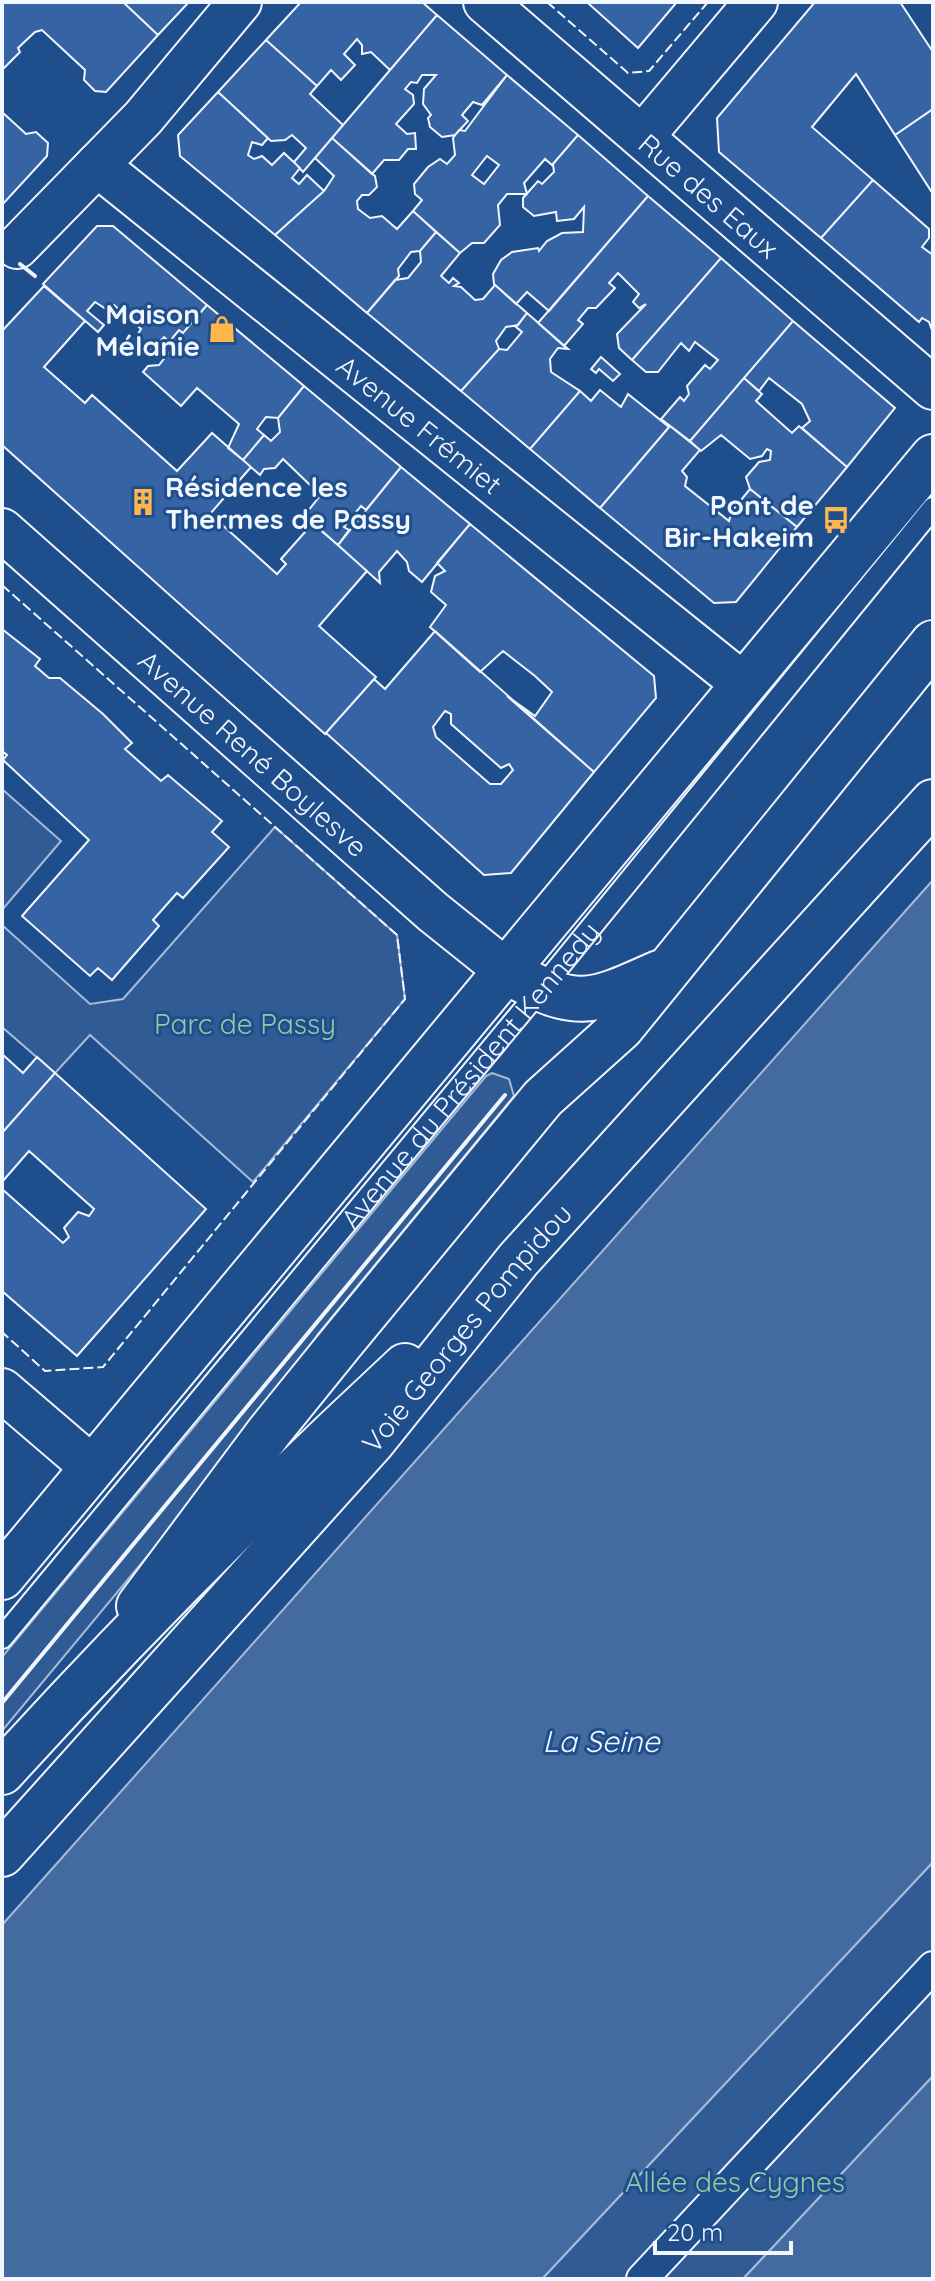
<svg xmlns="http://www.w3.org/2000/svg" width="935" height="2281" viewBox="0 0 935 2281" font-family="Quicksand,sans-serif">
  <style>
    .built { fill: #305b95; stroke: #a8bbd7; stroke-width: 2 }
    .water { fill: #446ba0; stroke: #a8bbd7; stroke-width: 2 }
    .building { fill: #3563a3; stroke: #f2f6ff; stroke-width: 2; fill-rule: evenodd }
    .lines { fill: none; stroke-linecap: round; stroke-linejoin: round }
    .service-casing { stroke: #f2f6ff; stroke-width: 24 }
    .pedestrian-casing { stroke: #f2f6ff; stroke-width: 34 }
    .minor-casing { stroke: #f2f6ff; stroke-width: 46 }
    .secondary-casing { stroke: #f2f6ff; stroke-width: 48 }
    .primary-casing { stroke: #f2f6ff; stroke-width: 48 }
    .service { stroke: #1f4e8c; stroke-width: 20 }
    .pedestrian { stroke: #1f4e8c; stroke-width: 30 }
    .minor { stroke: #1f4e8c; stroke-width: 42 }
    .secondary { stroke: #1f4e8c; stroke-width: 44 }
    .primary { stroke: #1f4e8c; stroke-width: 44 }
    .fence { stroke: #f2f6ff; stroke-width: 2; stroke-dasharray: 10 4; stroke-linecap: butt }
    .wall { stroke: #f2f6ff; stroke-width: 4 }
    .labels { text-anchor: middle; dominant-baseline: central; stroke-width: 6; stroke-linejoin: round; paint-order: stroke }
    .street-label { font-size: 28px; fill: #f2f6ff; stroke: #1f4e8c }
    .poi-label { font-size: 28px; font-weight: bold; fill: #f2f6ff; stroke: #1f4e8c; text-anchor: end }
    .park-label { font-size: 28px; fill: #97c8a6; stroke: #1f4e8c }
    .water-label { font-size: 30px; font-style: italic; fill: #f2f6ff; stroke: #1f4e8c }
  </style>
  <rect width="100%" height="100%" fill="#1f4e8c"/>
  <path class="built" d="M2,789l59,52 -59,69z
    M275,827l122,108 8,64 -152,183 -163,-147 -35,38 -53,-46v-102l88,79 33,-5z
    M492,1073l17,6 5,17 -196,238 -41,66 -275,331v-74l484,-581z
    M933,1862v214l-190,203h-201z"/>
  <path class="water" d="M933,880v982l-391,417h-540v-354z
    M933,2076v203h-190z"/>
  <path class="building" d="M2,2h121l35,33 -52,57 -11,-1 -11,-11 1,-10 -43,-40 -7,2 -17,16 2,4 -18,18z
    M123,2h66l-31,33z
    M301,2h121l15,13 -47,55 -19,-18 -9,2v-9l-5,-6 -13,15 11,11 -14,15 -10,-10 -14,16 -51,-46z
    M591,2h86l-39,46 -49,-44z
    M815,2h85l33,50v57l-38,26 -39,-61 -44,53 61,53 -52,58 -102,-86 -2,-34z
    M437,15l70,60 -25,30 -9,-3 -11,13 6,6 -13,14 -13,2 -12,-10 -2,-9 3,-3 -8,-11 1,-15 12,-14h-14l-5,8 -6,-1 -6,7 8,6 1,9 -18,20 11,10 8,-1 1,16h-8l-9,11h-15l-12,14 -40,-36z
    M266,40l51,46 -7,8 33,31 -40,47 -9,-10 12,-14 -14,-13 -7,5 -14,1 -53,-49z
    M507,75l71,60 -26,30 -7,-6 -21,24 3,11 -4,4 3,-4h-19l-9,11 2,20 -16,18h-12l-12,10 -47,-42 9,-11 -7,-6 -1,-10 14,-17 12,-8 7,5 8,-9 -2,-17 6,-8 6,1zM487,156l12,9 -15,19 -12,-9z
    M218,92l50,46 -6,7 -10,-3 -4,13 6,4 8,-3 10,9 12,-12 16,15 -8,10 7,6 8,-9 17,16 -49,44 -95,-79 -2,-21z
    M933,109v85l-38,-59z
    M2,112l24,22 10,-2 12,11 -1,13 -45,49z
    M578,135l70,61 -99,115 -22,-19 -11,12 -22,-20 -1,-10 8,-14 11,-8 26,-4 1,3 8,-10 15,-8 21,-1 1,-25 -10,12 -17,2 -1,-9 -22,4 -11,-9v-9l15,-17 4,3 12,-12 -1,-8z
    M332,138l43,38 2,11 -8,8h-7l-5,6 1,8 12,9 12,-2 15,13 16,-18 23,21 -16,19 -9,1 -13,17 1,7 -32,37 -92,-78 49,-44 10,-15 -19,-18z
    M873,180l56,49v9l-7,9 11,8v78l-4,-11 -7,-4 -3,4 -98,-84z
    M648,196l73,62 -89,102 -13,-12 -2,-14 29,-30 -7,4 -6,-6 6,-8 -21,-21 -9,10 6,5 -19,20h-8l-10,12 5,4 -19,22 -26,-23z
    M97,226h16l94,79 -24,28 -4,-3 -10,12 -5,-5 -13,15 -16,-13 6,-10 -27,-24 -8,4 -11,-7 -8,9 17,14 -6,7 -55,-48z
    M436,232l24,21 -19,23 8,7 4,-5 6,5 -5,3 7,1 14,13 8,-1 12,-14 32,28 -9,12 -12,2 -10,14 3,8 -38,42 -94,-78 28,-33 13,-2 13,-16 -1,-11z
    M721,258l72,63 -103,120 -29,-22 19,-22 4,4 5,-7 -2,-8 18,-21 5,4 8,-9 -23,-18 -6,9 -8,-8 -23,29h-12l-14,-12z
    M44,286l41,35 -41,46 41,36 7,-8 85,76 35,-38 39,34 -41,47 67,60 9,-10 -5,-5 32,-36 54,48 -48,55 57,51 -51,57 -323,-289v-114z
    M207,305l97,81 -26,32 -12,-1 -9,12 7,6 -21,25 -15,-12 11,-24 -42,-36 -16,18 -38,-34 5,-6 11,-1 15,-19 -5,-4 10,-12 4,3z
    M527,313l41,36 -10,-1 -8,11 1,13 29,19 -50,58 -69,-58 38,-42 8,1 15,-18 -6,-5z
    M793,321l102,87 -48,59 -45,-39 8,-7 -8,-17 -33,-26 -10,13 -15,-13z
    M601,357l19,17 -7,7 -14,-12 -3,4 -5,-4z
    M744,378l18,16 -6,7 36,32 7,-7 48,41 -50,60 -47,-38 -4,-12 13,-15 11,-2 1,-9 -4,-2 -5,7 -12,3 -29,-24 -20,16 -11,-10z
    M304,386l97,81 -35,43 -5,-4 -17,21 5,3 -11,15 -34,-29 19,-24 -12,-6 -28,-27 -8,9 -11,1 -4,6 -17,-15 21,-25 7,6 9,-9 -2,-14z
    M600,390l21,17 7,-13 41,33 -69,81 -70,-59 50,-58 11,10z
    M670,426l30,24 -18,21 5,6 -2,9 44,35 3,-10 18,-22 47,38 -61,75 -22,1 -114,-95z
    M401,467l69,57 -48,58 -13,-11 -2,-9 -10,-11 -18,21 1,11 -42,-38z
    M470,524l184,152 2,22 -62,74 -87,-76 28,20 17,-24 -17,-16 -32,-25 -23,21 -50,-45 16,-22 -15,-13 4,-16 10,-5 -8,-8z
    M2,629l38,30 -5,7 14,12h11l43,36 29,29 -7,6 36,32 7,-6 54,46 -10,11 17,15 -46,51 -6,-5 -24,27 6,6 -47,54 -14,-12 -8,8 -68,-60 67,-76 -86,-80 4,-5 -5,-4z
    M435,631l159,141 -83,101 -27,2 -158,-142 48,-54 11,10zM445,711l6,3v10l50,44 8,-4 4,6 -12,14h-11l-54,-47 -3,-10z
    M2,1054l21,19 14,-16 18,16 -53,60z
    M55,1073l151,136 -129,147 -75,-65v-102l61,54 6,-6 -5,-9 14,-16 11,4 5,-7 -65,-58 -27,31v-49z"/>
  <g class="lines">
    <g class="service-casing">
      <g id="service">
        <path id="s1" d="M2,1638l538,-648 393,-482"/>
      </g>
    </g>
    <g class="pedestrian-casing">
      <path id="pedestrian" d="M642,2279l291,-312"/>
    </g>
    <g class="minor-casing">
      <g id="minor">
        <path id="s2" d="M485,2l448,386"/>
        <path d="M642,137l114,-135"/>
        <path id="s3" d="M97,165l645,518"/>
        <path d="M17,247l126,-129 97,-116"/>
        <path id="s4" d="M2,530l431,382 75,60"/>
        <path d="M2,1390l91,78"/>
      </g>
    </g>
    <g class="secondary-casing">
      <path id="secondary" d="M508,972c69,39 82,32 151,1
        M139,1606l130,-174 72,-89 202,-245 78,-70 312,-385"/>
    </g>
    <g class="primary-casing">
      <g id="primary">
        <path d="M2,1577l931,-1120"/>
        <path d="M2,1772c128,-141 264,-277 403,-406"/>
        <path id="s5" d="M2,1854l371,-413 145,-181 415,-458"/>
      </g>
    </g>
    <use href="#service" class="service"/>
    <use href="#pedestrian" class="pedestrian"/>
    <use href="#minor" class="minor"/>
    <use href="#secondary" class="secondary"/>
    <use href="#primary" class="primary"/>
    <path class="fence" d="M547,2l81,71 21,-2 59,-69
      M2,585l395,350 8,64 -302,368 -58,4 -43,-39"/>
    <path class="wall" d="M20,264l15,12
      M2,1703l503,-608"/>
  </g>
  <defs>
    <g id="shop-bare" transform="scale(2.16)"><path d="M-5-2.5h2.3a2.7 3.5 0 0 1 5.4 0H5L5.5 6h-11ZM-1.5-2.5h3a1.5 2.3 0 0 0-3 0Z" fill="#ffb74d" stroke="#1f4e8c" stroke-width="2.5" paint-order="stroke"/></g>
    <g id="building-bare" transform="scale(2.16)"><path d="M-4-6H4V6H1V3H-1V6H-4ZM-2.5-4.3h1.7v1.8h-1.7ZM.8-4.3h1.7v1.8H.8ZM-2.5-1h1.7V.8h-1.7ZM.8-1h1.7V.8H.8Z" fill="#ffb74d" stroke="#1f4e8c" stroke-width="2.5" paint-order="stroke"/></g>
    <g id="bus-bare" transform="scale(2.16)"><path d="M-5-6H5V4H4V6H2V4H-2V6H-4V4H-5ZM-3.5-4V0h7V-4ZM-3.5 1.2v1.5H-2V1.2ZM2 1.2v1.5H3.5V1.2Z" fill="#ffb74d" stroke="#1f4e8c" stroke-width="2.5" paint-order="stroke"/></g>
  </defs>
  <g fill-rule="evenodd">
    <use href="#shop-bare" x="222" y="329"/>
    <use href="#building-bare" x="143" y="502"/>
    <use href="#bus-bare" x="836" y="520"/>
  </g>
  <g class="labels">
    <g class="street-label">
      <text stroke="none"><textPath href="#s2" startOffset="296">Rue des Eaux</textPath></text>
      <text stroke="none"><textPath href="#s3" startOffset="414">Avenue Frémiet</textPath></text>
      <text stroke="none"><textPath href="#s4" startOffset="336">Avenue René Boylesve</textPath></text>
      <text stroke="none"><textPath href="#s1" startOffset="732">Avenue du Président Kennedy</textPath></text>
      <text stroke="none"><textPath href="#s5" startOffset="702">Voie Georges Pompidou</textPath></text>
    </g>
    <g class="poi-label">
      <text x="200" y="313">Maison<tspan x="200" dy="32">Mélanie</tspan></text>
      <text x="165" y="486" text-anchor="start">Résidence les<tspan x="165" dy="32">Thermes de Passy</tspan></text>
      <text x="814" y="504">Pont de<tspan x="814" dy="32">Bir-Hakeim</tspan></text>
    </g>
    <g class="park-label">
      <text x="245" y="1023">Parc de Passy</text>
      <text x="735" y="2181">Allée des Cygnes</text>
    </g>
    <g class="water-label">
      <text x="601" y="1741">La Seine</text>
    </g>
  </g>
  <rect width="935" height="2281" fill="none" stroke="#f2f6ff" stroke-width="8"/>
  <path d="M655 2241v12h136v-12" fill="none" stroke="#f2f6ff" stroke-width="4"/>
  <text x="667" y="2241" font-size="24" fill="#f2f6ff" stroke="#1f4e8c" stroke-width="6" paint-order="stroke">20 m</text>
</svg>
